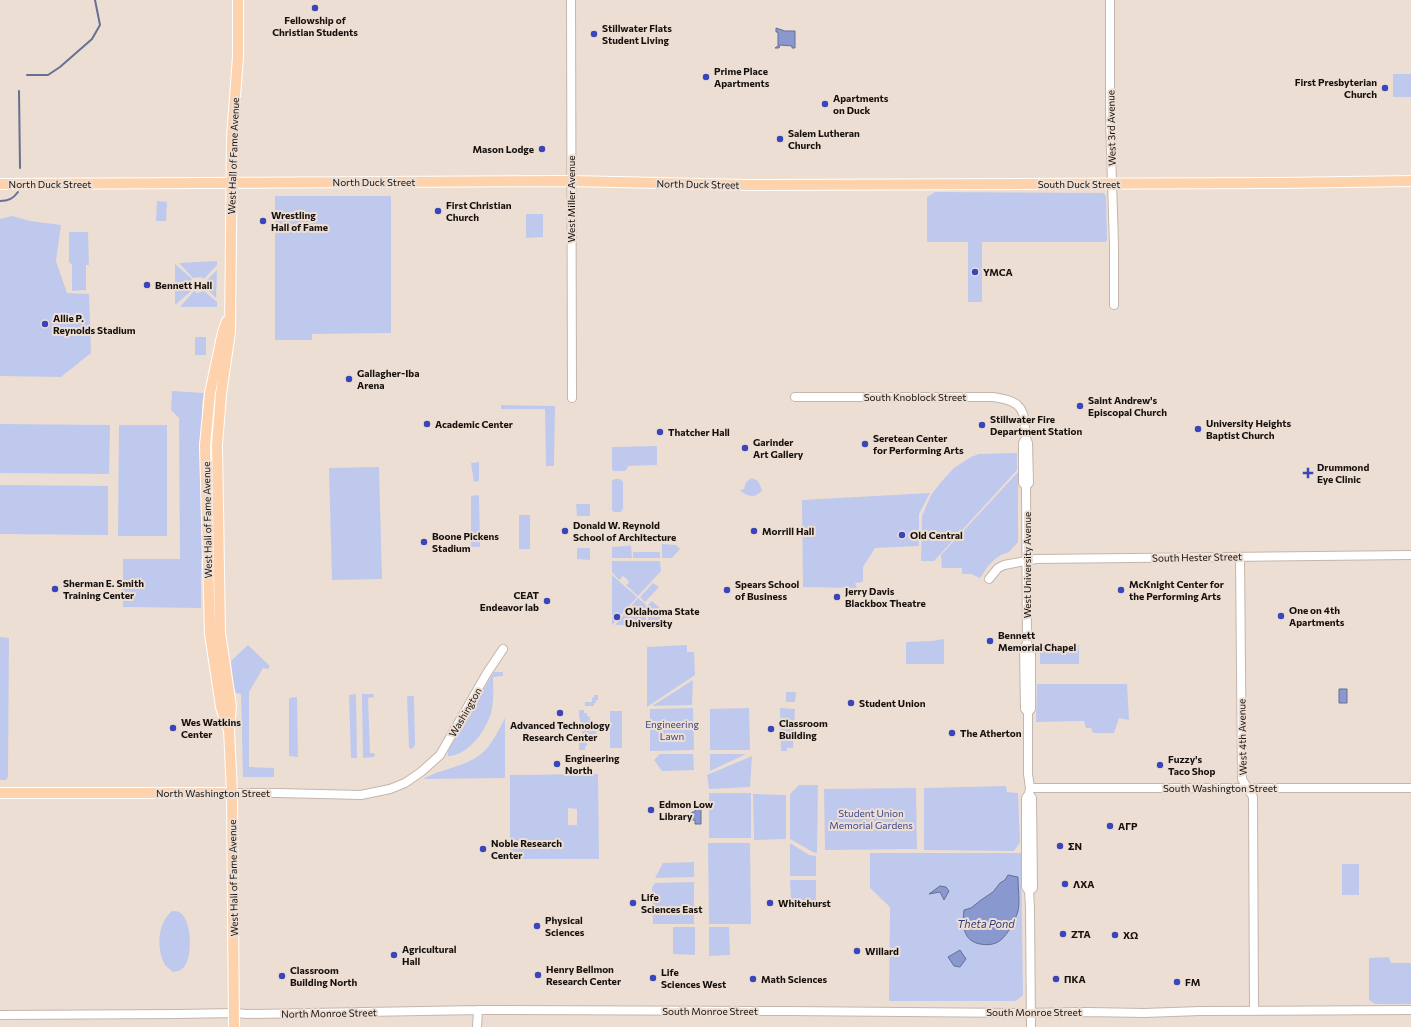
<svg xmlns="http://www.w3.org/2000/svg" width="1411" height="1027" viewBox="0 0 1411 1027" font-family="Commissioner,sans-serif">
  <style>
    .green { fill: #bfc9ed; fill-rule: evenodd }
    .water { fill: #8998ce; stroke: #667094 }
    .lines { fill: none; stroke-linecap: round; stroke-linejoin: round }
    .stream { stroke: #667094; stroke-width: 2 }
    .minor-casing { stroke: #c4b6ac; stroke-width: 10 }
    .major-casing { stroke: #fff; stroke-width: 12 }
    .minor { stroke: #fff; stroke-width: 8 }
    .major { stroke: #fed2ad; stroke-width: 10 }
    .poi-dot { fill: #3945b8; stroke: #edded3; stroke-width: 1.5 }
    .labels { text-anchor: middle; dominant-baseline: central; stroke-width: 4; stroke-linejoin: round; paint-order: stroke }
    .poi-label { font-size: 10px; font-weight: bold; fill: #16110e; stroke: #edded3; text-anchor: start }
    .street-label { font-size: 10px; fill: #16110e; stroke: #edded3 }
    .park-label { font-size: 10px; fill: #3a478a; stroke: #edded3 }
    .water-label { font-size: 11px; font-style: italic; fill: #303c7e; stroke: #edded3 }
  </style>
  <rect width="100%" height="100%" fill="#edded3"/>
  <path class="green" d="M1393,74h18v23h-18z
    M935,192l169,1 2,4 1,43 -1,2h-124v60h-14v-60h-41v-45z
    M275,196h116v137l-79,1v6h-37z
    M157,201l10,1 -1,19h-10z
    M526,214h17v23l-17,1z
    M12,216l18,5 31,4 -5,36 11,32 22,1 2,59 -30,24 -61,-1v-157z
    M69,232h19l1,33h-3v25l-14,1v-26l-3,-3z
    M217,261v4l-13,14 -3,-2 -8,1 -14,-15z
    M175,264l17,15 -3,8 3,3 -17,15z
    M217,270l-1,28 -8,-8 1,-6 -2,-4z
    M194,291l3,2 7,-2 13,11v5h-37z
    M195,337h11v18h-11z
    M172,391l32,2 -2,11 1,155h-2v49l-78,-1v-48h57l-1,-141 -8,-8z
    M501,405l54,1 -1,60h-8l-1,-57h-44z
    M0,424l110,1 -1,49 -109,-1z
    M119,425h48v111h-49z
    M657,446v19l-29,1 -1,3 -2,2h-12l-1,-2v-22z
    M1017,453v17l-83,91h-13l1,-45 9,-21 11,-14 12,-13 17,-11 8,-3z
    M479,462v19l-5,1 -3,-19z
    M379,467l3,112 -50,1 -3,-112z
    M1018,472v70l-9,10 -8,3 -6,4 -7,7 -8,12 -9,-4h-9v-6h-20l-1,-13z
    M752,478l6,3 4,9c-6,9 -15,7 -22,0l4,-1 2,-7z
    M615,479h5l3,3v27l-2,3h-6l-3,-1v-30z
    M0,485l108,1v49l-108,-1z
    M930,493l-11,21v32l-44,2 -12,19v15l-8,1 2,5 -54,-1 -1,-87z
    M479,495l1,52h-9v-51z
    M576,504h14v12h-13z
    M519,515h11v34h-11z
    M662,544l14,1 4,4 -8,9h-10z
    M630,545l1,1 1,12h-20v-11l15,-1z
    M577,548h13v12l-13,-1z
    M633,552h27v6h-27z
    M612,561h48l1,10 -23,25 -12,-11 3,-2 -1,-3 -5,-4 -4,4 -7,-8z
    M612,575l25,22 -25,28z
    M653,583l6,4 -14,15 -5,-5z
    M638,598l8,7v20h-31z
    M652,601l8,7v16l-12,1v-20z
    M0,637l9,1 -1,139 -2,3h-6z
    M944,639v25h-38v-22l26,-1z
    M248,645l22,21 -2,3 -5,-1 -14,24v75l24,1 1,1v8h-31l-2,-83 -5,-1 -2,-4 -3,-28z
    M687,645v7h7l1,23 -48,32v-60z
    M1058,645h21v19h-39v-16l17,-2z
    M494,672h9v4l-10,1c0,10 1,21 -1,31 -3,19 -23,48 -44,48v-7z
    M693,680l-1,25 -40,1z
    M1037,684h90l2,36 -10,-2 -5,15h-21l-2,-5h-5l-2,-7 -48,1z
    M598,688v12h-2v3h-2v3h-9v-4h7v-4l2,-1v-2h4z
    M786,692h10l-1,10h-9z
    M356,694l1,64h-6l-2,-63z
    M362,694h11l1,1v2l-6,1 2,55h4l1,2 -1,2 -11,1z
    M407,696h6l1,1 1,48 -3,4 -3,-1z
    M297,697l1,60 -9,-1v-58z
    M693,708l1,42 -44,1v-42z
    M749,708l1,42h-40v-41z
    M780,708l15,1 -2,39h-6v3h-6z
    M579,710h5v3h3v3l3,1v3c6,3 8,8 6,14l-6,4v5h-3v3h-2v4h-6v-9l3,-5 -1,-13 -2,-6z
    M610,711h12v37h-12z
    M505,718v60l-82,1c17,-10 42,-12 58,-25 11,-9 17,-23 24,-36z
    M660,754h33l1,16 -32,1 -8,-11z
    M710,754h36l-36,17z
    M752,756l-2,31 -41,2 -2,-14z
    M598,774l1,85h-89v-84zM568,808l9,1v16h-9z
    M799,785h19l-1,68 -4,-1 -23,-13v-45z
    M1006,786l1,6 11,1 2,49 -6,9 -90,-1v-62z
    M916,788l1,61 -92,1 -1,-61z
    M709,793h42v45h-42z
    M753,794l33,1v44l-32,1z
    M708,843h42l1,81h-42z
    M790,843l19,12 7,1v20h-26z
    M870,853h151l2,142 -7,6h-127l1,-94 -20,-19z
    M694,862v15l-39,1 8,-15z
    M1342,864h17v31h-17z
    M790,880h26v20h-25z
    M694,882v42h-41l-1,-36 3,-5z
    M172,911c2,0 5,0 7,1 13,6 14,45 5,55 -3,4 -6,4 -11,5 -3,-3 -7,-5 -9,-9 -8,-17 -6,-40 8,-52z
    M673,927h22v28l-22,-1z
    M709,927h20l1,28 -21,1z
    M1389,957l2,6h20v41h-36l-6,-4v-42z"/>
  <path class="water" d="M776,28l9,3h10v17h-3v-2l-12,-1 -1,3h-4l3,-2v-14h-2z
    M1339,689h8v14h-8z
    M695,809h6v15h-6v-4h-3v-8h3z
    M1008,875l10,2c0,11 2,24 0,34 -3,10 -12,28 -22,32 -5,2 -11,2 -16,1 -17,-3 -18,-19 -16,-34l7,-2 10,-8 12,-8 7,-9 5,-3z
    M940,886l6,1 3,4 -5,9 -4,-8 -11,2z
    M960,950l6,9 -6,8 -6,-1 -6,-9z"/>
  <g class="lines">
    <path class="stream" d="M27,75h21l12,-8 32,-28 8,-14 -5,-25
      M19,91l1,77
      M0,201c8,0 13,-2 18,-9"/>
    <g class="minor-casing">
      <path id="minor" d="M571,0l1,398
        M1110,0v119l4,126v60
        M795,397h198c21,3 32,7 32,31 0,5 0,10 3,15l1,40 -3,3
        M1026,439l-3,4v40l3,3 1,158 4,4v61l-3,3v62l2,14 -1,6 -3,4v89l3,4 1,17 1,119
        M1240,557l2,222 11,18 1,214
        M989,579l9,-11 6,-3 32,-6 375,-4
        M1027,644l-3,4 1,61 3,3
        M1030,788h381
        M232,793h47l82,2 29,-6 15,-6 16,-11 19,-17 47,-82 16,-24
        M1029,794l3,4 1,90 -4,3
        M0,1015l179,-1 55,-1 14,1 230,-4 312,1 228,2 70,-1 56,1 56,-2 211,-1
        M477,1027l1,-17"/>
    </g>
    <g class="major-casing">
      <path id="major" d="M0,184l571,-3 176,4 534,-2 130,-2
        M227,321l-4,11 -13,61 -5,52 5,189 11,73 7,21
        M0,793h232
        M234,1027l-2,-234 -3,-64 2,-23 -11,-73 -3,-188 4,-51 9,-62 2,-195 6,-80v-57"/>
    </g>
    <use href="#minor" class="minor"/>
    <use href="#major" class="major"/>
  </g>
  <g class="poi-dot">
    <circle cx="315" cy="8" r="4"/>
    <circle cx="594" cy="34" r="4"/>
    <circle cx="706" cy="77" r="4"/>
    <circle cx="1385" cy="88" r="4"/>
    <circle cx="825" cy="104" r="4"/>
    <circle cx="780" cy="139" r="4"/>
    <circle cx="542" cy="149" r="4"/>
    <circle cx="438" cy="211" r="4"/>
    <circle cx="263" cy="221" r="4"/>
    <circle cx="975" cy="272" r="4"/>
    <circle cx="147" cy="285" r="4"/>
    <circle cx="45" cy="324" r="4"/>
    <circle cx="349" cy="379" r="4"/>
    <circle cx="1080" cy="406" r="4"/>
    <circle cx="427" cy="424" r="4"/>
    <circle cx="982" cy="425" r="4"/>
    <circle cx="1198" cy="429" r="4"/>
    <circle cx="660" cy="432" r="4"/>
    <circle cx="865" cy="444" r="4"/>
    <circle cx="745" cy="448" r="4"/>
    <path d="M1306 467h4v4h4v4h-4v4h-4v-4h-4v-4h4z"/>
    <circle cx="565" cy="531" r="4"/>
    <circle cx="754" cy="531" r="4"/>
    <circle cx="902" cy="535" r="4"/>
    <circle cx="424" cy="542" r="4"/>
    <circle cx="55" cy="589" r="4"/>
    <circle cx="727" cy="590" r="4"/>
    <circle cx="1121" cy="590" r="4"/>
    <circle cx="837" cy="597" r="4"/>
    <circle cx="547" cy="601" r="4"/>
    <circle cx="1281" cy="616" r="4"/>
    <circle cx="617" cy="617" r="4"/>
    <circle cx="990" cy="641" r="4"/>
    <circle cx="851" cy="703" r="4"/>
    <circle cx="560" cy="713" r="4"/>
    <circle cx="173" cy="728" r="4"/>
    <circle cx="771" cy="729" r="4"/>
    <circle cx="952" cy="733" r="4"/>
    <circle cx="557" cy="764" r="4"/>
    <circle cx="1160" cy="765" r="4"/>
    <circle cx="651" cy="810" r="4"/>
    <circle cx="1110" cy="826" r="4"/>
    <circle cx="1060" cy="846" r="4"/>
    <circle cx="483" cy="849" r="4"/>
    <circle cx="1065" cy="884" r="4"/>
    <circle cx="633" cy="903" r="4"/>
    <circle cx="770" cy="903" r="4"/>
    <circle cx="537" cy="926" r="4"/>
    <circle cx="1063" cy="934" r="4"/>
    <circle cx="1115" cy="935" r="4"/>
    <circle cx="857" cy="951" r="4"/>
    <circle cx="394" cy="955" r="4"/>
    <circle cx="538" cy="975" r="4"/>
    <circle cx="282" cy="976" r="4"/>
    <circle cx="653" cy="978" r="4"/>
    <circle cx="753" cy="979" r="4"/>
    <circle cx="1056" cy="979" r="4"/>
    <circle cx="1177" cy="982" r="4"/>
  </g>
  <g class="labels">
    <g class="poi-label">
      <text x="315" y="20" text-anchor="middle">Fellowship of<tspan x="315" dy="12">Christian Students</tspan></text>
      <text x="602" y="28">Stillwater Flats<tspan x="602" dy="12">Student Living</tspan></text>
      <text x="714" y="71">Prime Place<tspan x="714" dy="12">Apartments</tspan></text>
      <text x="1377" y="82" text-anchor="end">First Presbyterian<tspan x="1377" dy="12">Church</tspan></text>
      <text x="833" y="98">Apartments<tspan x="833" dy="12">on Duck</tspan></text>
      <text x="788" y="133">Salem Lutheran<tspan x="788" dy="12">Church</tspan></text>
      <text x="534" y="149" text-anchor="end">Mason Lodge</text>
      <text x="446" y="205">First Christian<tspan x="446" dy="12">Church</tspan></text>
      <text x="271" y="215">Wrestling<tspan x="271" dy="12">Hall of Fame</tspan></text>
      <text x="983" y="272">YMCA</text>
      <text x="155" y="285">Bennett Hall</text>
      <text x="53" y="318">Allie P.<tspan x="53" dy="12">Reynolds Stadium</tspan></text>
      <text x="357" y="373">Gallagher-Iba<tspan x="357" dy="12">Arena</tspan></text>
      <text x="1088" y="400">Saint Andrew's<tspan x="1088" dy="12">Episcopal Church</tspan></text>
      <text x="990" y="419">Stillwater Fire<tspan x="990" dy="12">Department Station</tspan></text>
      <text x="1206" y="423">University Heights<tspan x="1206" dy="12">Baptist Church</tspan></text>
      <text x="435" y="424">Academic Center</text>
      <text x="668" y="432">Thatcher Hall</text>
      <text x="873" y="438">Seretean Center<tspan x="873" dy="12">for Performing Arts</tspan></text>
      <text x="753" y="442">Garinder<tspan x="753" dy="12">Art Gallery</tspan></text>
      <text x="1317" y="467">Drummond<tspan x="1317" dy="12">Eye Clinic</tspan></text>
      <text x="573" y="525">Donald W. Reynold<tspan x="573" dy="12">School of Architecture</tspan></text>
      <text x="762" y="531">Morrill Hall</text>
      <text x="910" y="535">Old Central</text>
      <text x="432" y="536">Boone Pickens<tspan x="432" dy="12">Stadium</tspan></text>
      <text x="63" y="583">Sherman E. Smith<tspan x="63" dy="12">Training Center</tspan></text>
      <text x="735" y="584">Spears School<tspan x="735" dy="12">of Business</tspan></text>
      <text x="1129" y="584">McKnight Center for<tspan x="1129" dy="12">the Performing Arts</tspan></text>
      <text x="845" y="591">Jerry Davis<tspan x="845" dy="12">Blackbox Theatre</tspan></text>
      <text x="539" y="595" text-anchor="end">CEAT<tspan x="539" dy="12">Endeavor lab</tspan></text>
      <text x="1289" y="610">One on 4th<tspan x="1289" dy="12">Apartments</tspan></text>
      <text x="625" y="611">Oklahoma State<tspan x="625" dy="12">University</tspan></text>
      <text x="998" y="635">Bennett<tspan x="998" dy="12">Memorial Chapel</tspan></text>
      <text x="859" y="703">Student Union</text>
      <text x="181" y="722">Wes Watkins<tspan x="181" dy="12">Center</tspan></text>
      <text x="779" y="723">Classroom<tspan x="779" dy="12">Building</tspan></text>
      <text x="560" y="725" text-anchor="middle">Advanced Technology<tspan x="560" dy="12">Research Center</tspan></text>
      <text x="960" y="733">The Atherton</text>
      <text x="565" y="758">Engineering<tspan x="565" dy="12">North</tspan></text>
      <text x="1168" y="759">Fuzzy's<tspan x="1168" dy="12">Taco Shop</tspan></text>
      <text x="659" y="804">Edmon Low<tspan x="659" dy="12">Library</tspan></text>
      <text x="1118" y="826">AΓP</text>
      <text x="491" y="843">Noble Research<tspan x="491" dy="12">Center</tspan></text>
      <text x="1068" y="846">ΣN</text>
      <text x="1073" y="884">ΛXA</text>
      <text x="641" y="897">Life<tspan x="641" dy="12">Sciences East</tspan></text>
      <text x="778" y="903">Whitehurst</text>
      <text x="545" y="920">Physical<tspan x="545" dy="12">Sciences</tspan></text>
      <text x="1071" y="934">ΖΤΑ</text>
      <text x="1123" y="935">XΩ</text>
      <text x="402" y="949">Agricultural<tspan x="402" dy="12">Hall</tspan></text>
      <text x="865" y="951">Willard</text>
      <text x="546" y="969">Henry Bellmon<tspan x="546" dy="12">Research Center</tspan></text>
      <text x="290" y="970">Classroom<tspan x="290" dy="12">Building North</tspan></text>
      <text x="661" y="972">Life<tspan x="661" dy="12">Sciences West</tspan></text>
      <text x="761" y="979">Math Sciences</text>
      <text x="1064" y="979">ΠΚΑ</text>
      <text x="1185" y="982">FM</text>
    </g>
    <g class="street-label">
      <text transform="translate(1111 128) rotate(-91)">West 3rd Avenue</text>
      <text transform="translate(233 156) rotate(-88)">West Hall of Fame Avenue</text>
      <text x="374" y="182">North Duck Street</text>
      <text x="50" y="184">North Duck Street</text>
      <text transform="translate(698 184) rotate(1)">North Duck Street</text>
      <text x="1079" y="184">South Duck Street</text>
      <text transform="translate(571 199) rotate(-90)">West Miller Avenue</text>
      <text x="915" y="397">South Knoblock Street</text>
      <text transform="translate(207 520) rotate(-91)">West Hall of Fame Avenue</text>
      <text transform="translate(1197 557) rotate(-1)">South Hester Street</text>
      <text transform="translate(1027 565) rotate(-90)">West University Avenue</text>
      <text transform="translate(465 712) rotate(-60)">Washington</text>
      <text transform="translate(1242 737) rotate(-91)">West 4th Avenue</text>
      <text x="1220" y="788">South Washington Street</text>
      <text x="213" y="793">North Washington Street</text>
      <text transform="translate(233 878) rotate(-91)">West Hall of Fame Avenue</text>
      <text x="710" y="1011">South Monroe Street</text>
      <text x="1034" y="1012">South Monroe Street</text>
      <text transform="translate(329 1013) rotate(-1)">North Monroe Street</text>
    </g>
    <g class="park-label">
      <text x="672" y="724">Engineering<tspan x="672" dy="12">Lawn</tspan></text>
      <text x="871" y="813">Student Union<tspan x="871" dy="12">Memorial Gardens</tspan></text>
    </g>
    <g class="water-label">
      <text x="986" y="923">Theta Pond</text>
    </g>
  </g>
</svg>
